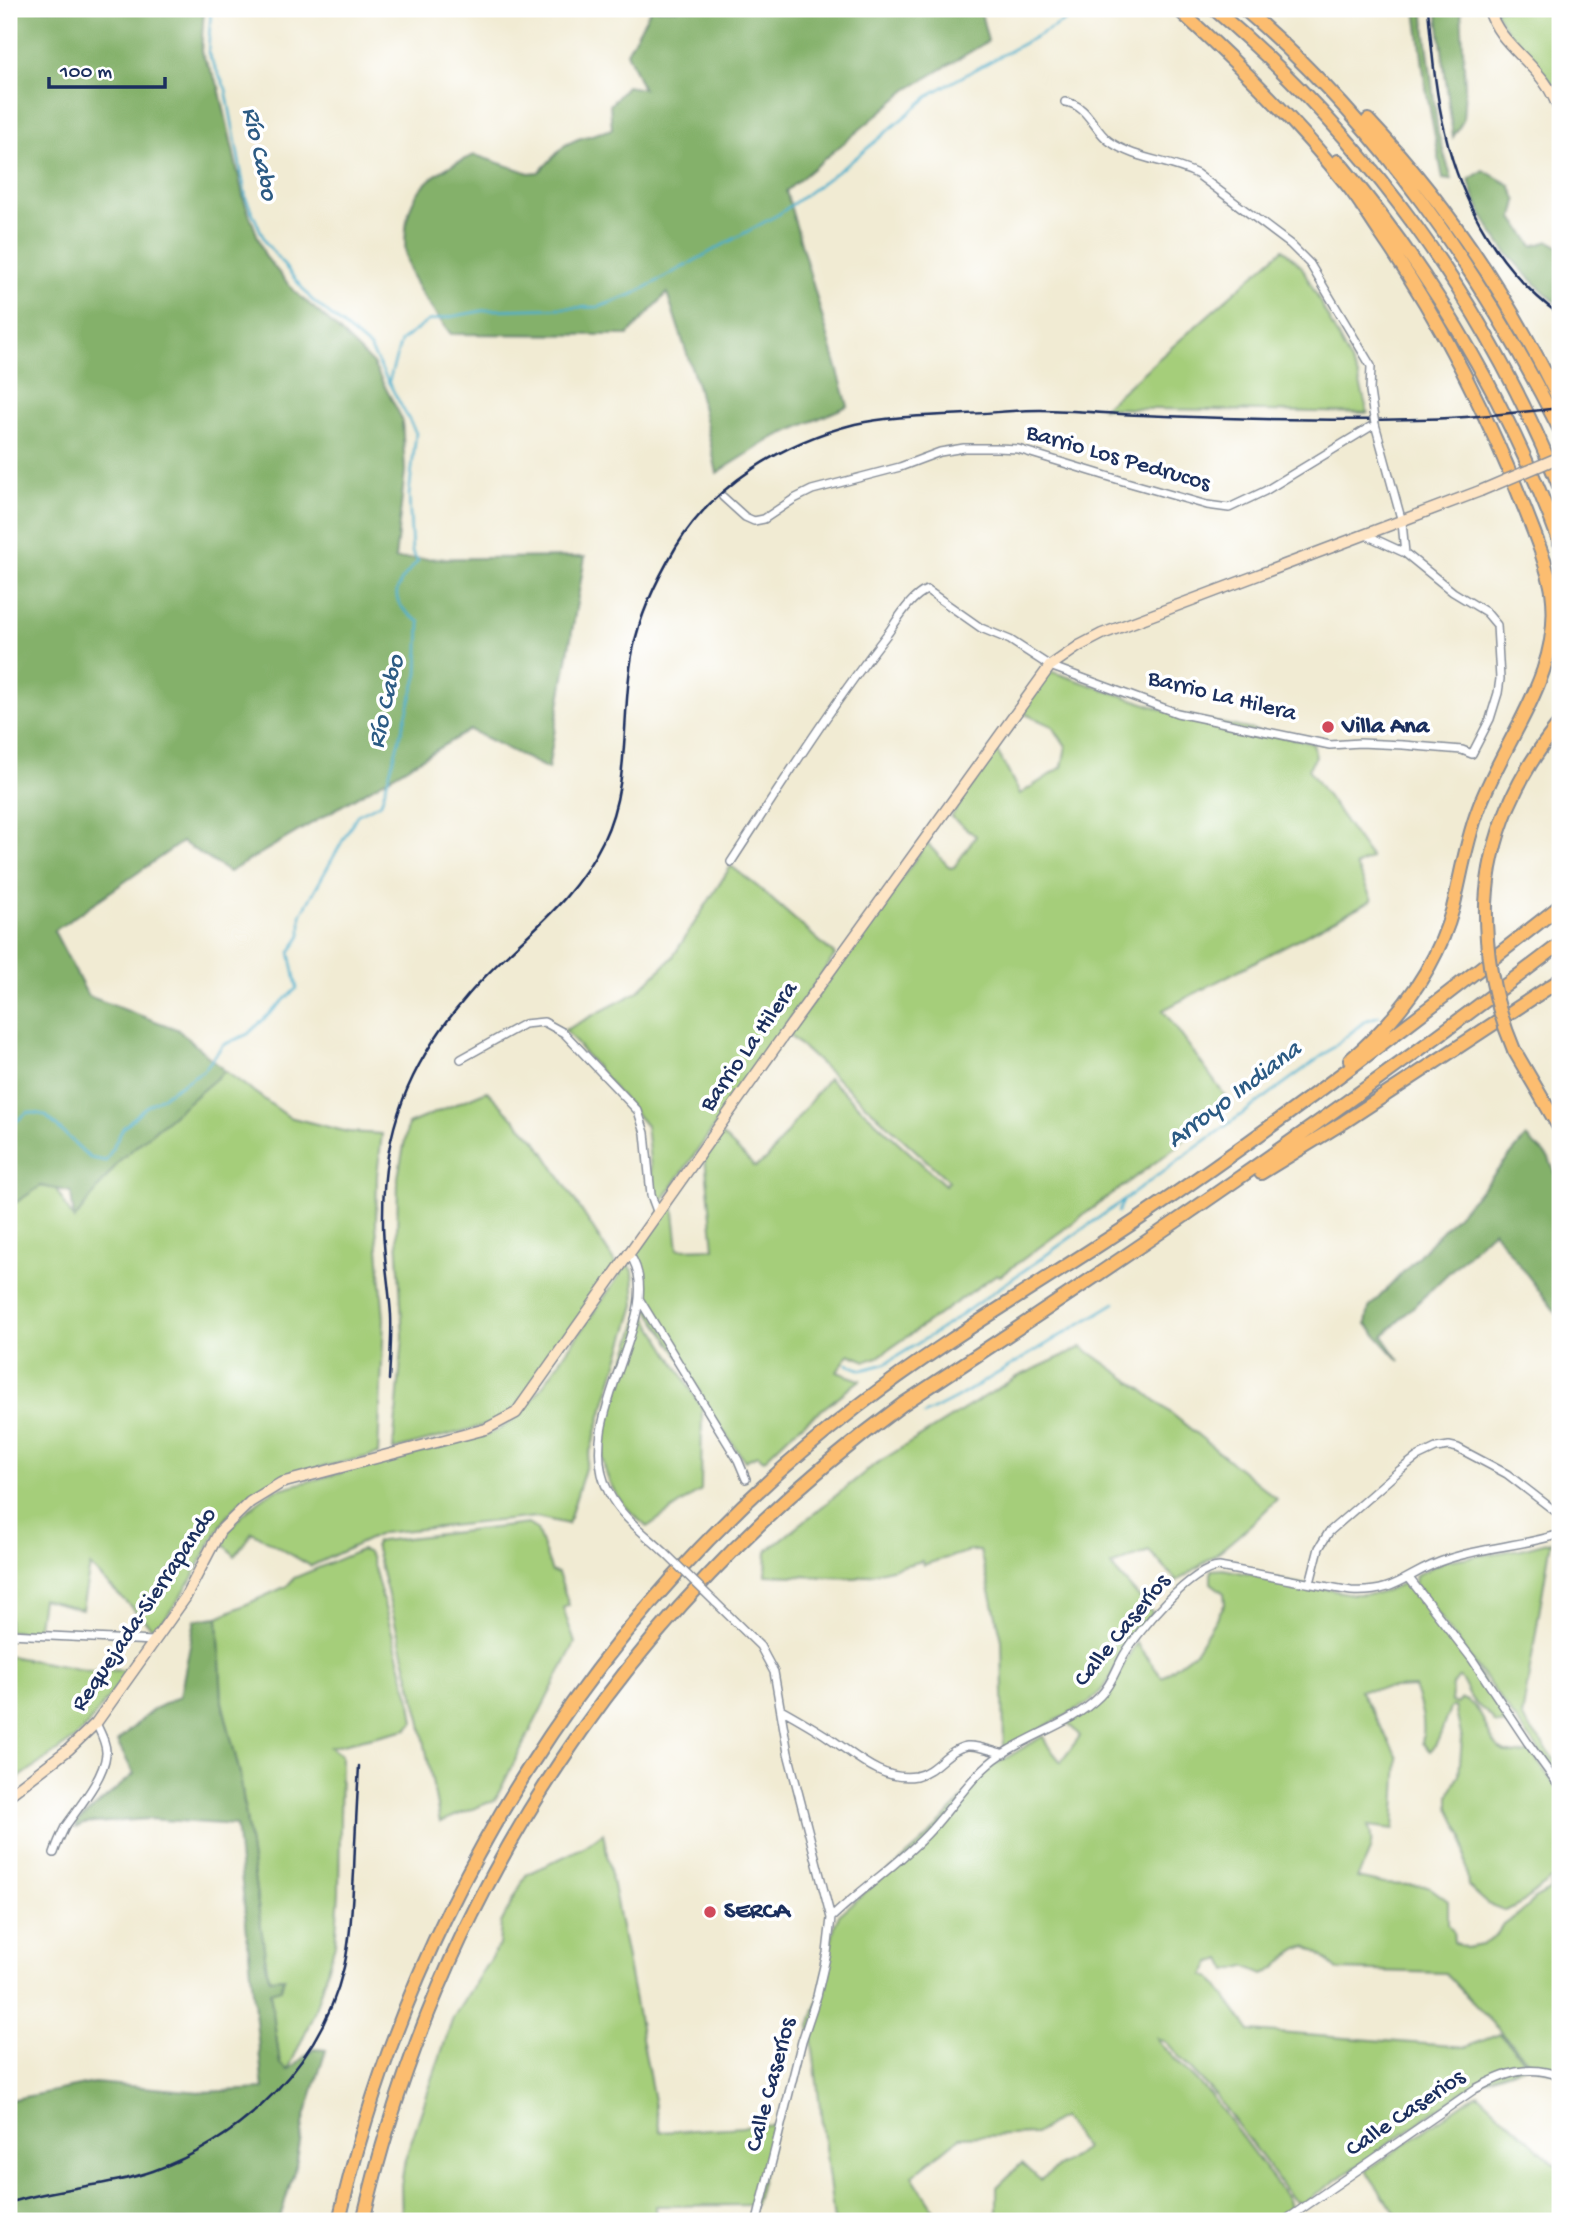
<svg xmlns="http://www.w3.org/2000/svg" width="1569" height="2230" viewBox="0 0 1569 2230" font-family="'Gochi Hand',sans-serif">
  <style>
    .green { fill: #a5ce7a; stroke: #607e6c; stroke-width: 2; fill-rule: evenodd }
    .forest { fill: #84b16a; stroke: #507064; stroke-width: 2 }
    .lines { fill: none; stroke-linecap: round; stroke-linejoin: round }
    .stream { stroke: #4caecb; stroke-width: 2.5 }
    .street-casing { stroke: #868d98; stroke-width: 10 }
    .secondary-casing { stroke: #868d98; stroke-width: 13 }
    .highway-casing { stroke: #868d98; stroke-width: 16 }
    .street { stroke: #fff; stroke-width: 7 }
    .secondary { stroke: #fee5c5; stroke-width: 10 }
    .highway { stroke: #fcbd6f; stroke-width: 12 }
    .rail { stroke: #1b2f5e; stroke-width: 2.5 }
    .street-bridge-casing { stroke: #868d98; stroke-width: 10; stroke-linecap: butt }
    .secondary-bridge-casing { stroke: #868d98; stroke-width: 13; stroke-linecap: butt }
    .highway-bridge-casing { stroke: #868d98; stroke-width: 16; stroke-linecap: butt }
    .street-bridge { stroke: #fff; stroke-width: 7 }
    .secondary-bridge { stroke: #fee5c5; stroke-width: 10 }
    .highway-bridge { stroke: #fcbd6f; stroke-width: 12 }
    .poi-dot { fill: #d1495b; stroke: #fff; stroke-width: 2.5 }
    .labels { text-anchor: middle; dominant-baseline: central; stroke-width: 7; stroke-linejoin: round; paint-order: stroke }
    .street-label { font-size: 24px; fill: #1b2f5e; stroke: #fff }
    .poi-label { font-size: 24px; font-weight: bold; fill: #1b2f5e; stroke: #fff; text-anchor: start }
    .water-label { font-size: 26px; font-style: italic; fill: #2c5b84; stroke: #fff }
  </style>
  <rect width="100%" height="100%" fill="#fff"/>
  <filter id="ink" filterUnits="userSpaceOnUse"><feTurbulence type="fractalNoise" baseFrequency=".0143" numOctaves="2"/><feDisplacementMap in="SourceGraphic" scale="14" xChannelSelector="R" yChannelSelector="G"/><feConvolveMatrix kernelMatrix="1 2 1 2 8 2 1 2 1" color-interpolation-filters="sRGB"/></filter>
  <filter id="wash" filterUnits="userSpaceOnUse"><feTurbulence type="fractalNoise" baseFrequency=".00686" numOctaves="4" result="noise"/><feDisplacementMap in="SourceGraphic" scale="28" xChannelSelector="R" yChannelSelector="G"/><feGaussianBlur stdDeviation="1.57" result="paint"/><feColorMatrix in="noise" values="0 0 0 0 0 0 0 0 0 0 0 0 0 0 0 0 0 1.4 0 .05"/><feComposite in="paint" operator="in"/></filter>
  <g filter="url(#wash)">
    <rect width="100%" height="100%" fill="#f1ebd3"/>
    <path class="green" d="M1495,9h65v87c-18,-32 -52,-54 -65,-87z
      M1283,249l19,18 56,109 10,37 -265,-5z
      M1050,671l123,42 140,30 3,14 -8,12 63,89 -15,8 16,34 -209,110 65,90 -53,48 -175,128 -3,-2 -119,83 -12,4 -17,-7 -12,18 23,8 -66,51 -30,29 -7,-5 -12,6 -32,-44 -27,-50 -34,-52 -7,-15 -4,-36 -4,-10 36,-51 5,46 36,-1 -9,-91 16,-23 34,33 12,-8 61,-81 117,107 4,-4 -160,-146 138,-192 23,25 4,-1 22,-31 -25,-19 45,-68 24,45 42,-27 4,-21 -14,-20 -31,-14z
      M731,866l27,21 77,68 -173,246 -4,1 -4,-5 -8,-71 -81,-96 71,-37 36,-35z
      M225,1071l64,46 59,15 34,2 -5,41 -1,49 8,95 -6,135c-37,10 -87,17 -119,35 -35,19 -49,57 -67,89 -11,20 -24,36 -37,53l-65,-65 -8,43 -40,-10 -5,34 -28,-2v-424l32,-21 15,3 18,31 46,-60 60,-56z
      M487,1091l51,52 79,123 -100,140 -10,9 -14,8 -100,27 10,-113 -6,-100 1,-60 10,-53z
      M628,1263l5,8 2,34 -67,219 -32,-7 -154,16 -71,33 -59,-34 -17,24 -15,-16c16,-21 33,-36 55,-50l214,-56c22,-9 34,-21 48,-40z
      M642,1309l60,99 -1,82 -54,37c-21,-18 -39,-37 -44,-66 -5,-32 28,-117 39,-152z
      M1082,1347l58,41 137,111c-31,32 -63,59 -100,82l-28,-30 -38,15 42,47 -26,30 -18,38 -9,11 -12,11 -84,46 -2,-109 -22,-89h-10l-47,14 -1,-4 -66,17 -90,-3 1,-24 107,-86 141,-87z
      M528,1524l9,6 15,42 6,1 11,32 -6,3 12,35 -80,157 -55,22 -20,-103 -45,-174 1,-3 5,-1z
      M1551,1541l-29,176 38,50v12l-145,-195 1,-9 28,-14 77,-12z
      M361,1550l6,2 4,5 40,145 3,20 -7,7 -77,18 11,8 -2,138 -4,51 -22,72 -25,54 -8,-6 -10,-73 14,-13 -14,1 -3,-9 -27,-196 -18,-72 -4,-85 69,-31 7,-8z
      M1223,1569l129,25h25l30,-12 62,78 40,61 -2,4 -12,-2c-5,-10 -13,-13 -21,-21 -7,-7 -8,-18 -15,-25l-6,8 -2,17 6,2 5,-5c34,10 16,66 69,53l29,40v282l-27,-8 -88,-93 -107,-3 -21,-18 -10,-6c-23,6 -24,23 -44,28l-18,-8 -17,5 -6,-12 -11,4 -7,12 8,3 38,53 216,16 34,-13 29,31 -33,11 -26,11 -169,118 -9,-6 -76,-103 -51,-54 -8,-4 4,7 51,52 75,101c5,11 4,16 -7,23h-283v-34l25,-24 18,17 45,-32 -23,-31 -27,17 -75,3 -48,39 29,45h-107l-24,-196 11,-33 14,-68 4,-9 89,-78 60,-68 55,-33 4,9 14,17 19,-26 -13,-14c47,-25 43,-37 69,-79l26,34 33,-25 30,-48 -1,-11 -13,-10v-13zM1414,1687c7,19 12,36 8,56l8,8c12,-11 13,-30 21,-44h4l7,32 -3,35 -10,21v13l14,29 5,49 20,18 18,7 17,-9 30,-24 -4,13 -15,8 -7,9 -24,17 -6,9 -15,11 -16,3 -12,-6 -1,-11 -5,-7v-23l-20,-15 -44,-2 -27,-6c9,-18 20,-33 11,-52l26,3 4,-71 -38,-68z
      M9,1656l81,15 39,-1 -42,56 -13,13 -57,40 -8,-9z
      M603,1833l57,299 116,-7 -21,80 -100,1 1,15h-254l-1,-36 4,-25 48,-142 46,-73 2,-22 25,-48 58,-28z
      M1478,2093l82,76v52h-159l-35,-50z"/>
    <path class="forest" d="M9,9h195l-3,43 18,35 25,113 21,56 29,35 36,31 43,42 29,55 3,52 -10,88 190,-2 -37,212 -78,-39 -241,142 -47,-30 -128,89 34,65 89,33 48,42 -105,89 -46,60 -3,-28 -30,-6 -32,21z
      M651,9h329l8,32 -81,49 -121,101 62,215 -75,32 -56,35 -19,-85 -31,-95 -39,42 -177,-1c-15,-19 -39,-49 -44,-73 -3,-10 -2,-22 -1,-33 4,-42 32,-59 69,-73l54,18 10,-1 26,-27 13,-6 34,-10 -2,-24 17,-19 16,3 -16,-37z
      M1416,9h7l15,124 14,47 -9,-1 -18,-96z
      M1437,9h24l4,78 -2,34 -10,16z
      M1483,170l27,15 7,16 -4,17 20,28 16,-5 11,6v59c-41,-36 -76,-71 -91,-126z
      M1526,1137l23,21 11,30v130l-67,-88 -110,106 17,25 -34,-37 3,-16 110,-116z
      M218,1617l4,85 18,72 27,196 3,9 14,-1 -3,11 -11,3 10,72 8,6 26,-21 12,1 -22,70 -8,45 -17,56h-270v-121l85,-17 107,9 62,-3 -27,-264 -88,-6 -65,5 -7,4v-5l58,-49 -17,-32 34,-31 29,-15 15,-76z"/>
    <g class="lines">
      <path class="stream" d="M389,381l12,-40 27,-20 59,-11 112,-3 35,-13 145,-80 74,-54 81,-68 149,-81
        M9,1127l19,-15 17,3 45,43 16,3 17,-33 20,-19 61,-39 19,-25 25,-11 49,-46 -7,-36 11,-16v-21l56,-100 24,-12 37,-129 2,-52c-36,-22 -25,-36 -2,-61l-6,-9 -3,-57 7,-62 -46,-85 -59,-49 -45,-56 -20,-45 -20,-109 -18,-36 3,-44
        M1118,1212l6,-12 202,-147 39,-32 14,-5
        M847,1364l15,6 23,-6 56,-35 183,-129
        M924,1415l31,-16 160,-96"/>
    </g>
  </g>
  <g filter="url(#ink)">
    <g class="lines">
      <g class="street-casing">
        <path id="street" d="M1065,102c23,3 28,27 44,39 26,19 60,19 88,33l93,70 20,20 61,102 -1,25 3,21
          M723,497l22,20 9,4 10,-2 30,-20 18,-9 88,-23 40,-15 24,-4h33l21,1 105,32 84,24 22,3 36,-17 110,-67 27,98 3,31
          M731,862c51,-78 100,-156 157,-229 10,-14 23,-37 39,-43l54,38 29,12 40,26 127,47 153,32 30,-2 43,2 59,5 10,4 18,-35 8,-26 2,-14 -3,-54 -11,-13 -33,-20 -48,-39 -39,-18
          M461,1059l63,-35 20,-2 20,11 74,78 7,22 6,62 7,19
          M630,1255c40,59 -61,162 -21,238 12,24 36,41 55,59
          M640,1300l98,160 8,19
          M1409,1578l63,81 56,84 32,44
          M1310,1583l9,-35 10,-16 71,-62 17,-13 19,-9 13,-2 9,2 49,26 53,41
          M715,1602l45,44 14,26 14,81 43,165 -4,35 -10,43 -15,45 -45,180
          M9,1634l145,7
          M781,1709c16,9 32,18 47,28 26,17 54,45 88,39 20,-4 31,-27 51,-30 11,-1 25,5 37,8
          M54,1853c3,-9 7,-18 11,-26 13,-19 39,-49 41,-73 1,-10 -6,-22 -10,-31
          M831,1918c32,-31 70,-55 100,-88 22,-24 38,-51 64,-71 32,-24 76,-34 105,-63 12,-12 16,-27 24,-41 14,-24 67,-87 95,-88l132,24c47,3 57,-20 97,-32 35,-12 75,-13 112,-25
          M1284,2221l191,-132c30,-16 52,-25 85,-13"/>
      </g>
      <g class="secondary-casing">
        <path id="secondary" d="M1489,9c11,41 58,56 71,105
          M9,1795l60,-46 27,-26 89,-125 35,-67 30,-29 31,-19 205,-54 30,-16 270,-381 264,-366 29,-20 23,-12 378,-143"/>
      </g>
      <g class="highway-casing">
        <path id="highway" d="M1178,9c61,55 118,112 170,177 12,15 22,32 33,48 70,101 122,212 164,328
          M1214,9c153,130 271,292 346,479
          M1244,9c136,116 236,262 316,421
          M1368,120c79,84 142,179 192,282
          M1338,161c96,115 170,242 222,382
          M1486,904c3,-67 31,-130 74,-181
          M1514,1050l46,79
          M1350,1060c48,-41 86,-90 103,-152 8,-33 13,-66 25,-98 26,-72 86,-137 74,-219 -2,-12 -6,-24 -10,-36
          M1261,1173l83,-51 216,-142
          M339,2221c73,-320 258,-613 518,-814 90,-70 191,-127 286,-191 143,-97 281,-203 417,-310
          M363,2221c77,-332 266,-615 540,-817 224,-147 445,-297 657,-460"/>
      </g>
      <use href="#street" class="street"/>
      <use href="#secondary" class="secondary"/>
      <use href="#highway" class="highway"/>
      <path class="rail" d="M1428,9c4,41 7,83 17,123 16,71 55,140 115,183
        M389,1380c1,-22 3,-43 2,-65 -2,-31 -8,-62 -8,-93 -1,-92 26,-159 86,-228 47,-55 100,-83 134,-153 29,-60 17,-127 30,-191 7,-37 24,-71 43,-103 38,-63 108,-105 179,-123 37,-8 74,-8 111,-10 25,-1 50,-4 74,-4 34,0 69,4 102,5 41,2 81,3 121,4 62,1 125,2 186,-1 37,-2 74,-6 111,-10
        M9,2203c47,-16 98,-16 144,-32 92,-33 168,-108 191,-204 7,-31 8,-63 10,-95 1,-35 3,-70 5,-106"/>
      <g class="street-bridge-casing">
        <path id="street-bridge" d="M1373,412l2,12
          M664,1552l51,50"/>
      </g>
      <g class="secondary-bridge-casing">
        <path id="secondary-bridge" d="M1480,491l80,-34"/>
      </g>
      <g class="highway-bridge-casing">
        <path id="highway-bridge" d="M1486,904c-1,51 8,99 28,146"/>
      </g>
      <use href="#street-bridge" class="street-bridge"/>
      <use href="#secondary-bridge" class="secondary-bridge"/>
      <use href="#highway-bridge" class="highway-bridge"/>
    </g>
  </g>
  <g class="poi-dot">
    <circle cx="1328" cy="727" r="7"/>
    <circle cx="710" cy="1912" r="7"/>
  </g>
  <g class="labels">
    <g class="street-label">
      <text transform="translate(1118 459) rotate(16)">Barrio Los Pedrucos</text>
      <text transform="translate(1222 697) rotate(14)">Barrio La Hilera</text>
      <text transform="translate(750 1047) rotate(-55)">Barrio La Hilera</text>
      <text transform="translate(145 1610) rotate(-56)">Requejada-Sierrapando</text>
      <text transform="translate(1123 1631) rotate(-51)">Calle Caseríos</text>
      <text transform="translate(772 2085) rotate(-75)">Calle Caseríos</text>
      <text transform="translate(1406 2114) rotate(-34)">Calle Caserios</text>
    </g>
    <g class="poi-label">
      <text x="1342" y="727">Villa Ana</text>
      <text x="724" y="1912">SERCA</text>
    </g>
    <g class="water-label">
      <text transform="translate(258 154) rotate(78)">Río Cabo</text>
      <text transform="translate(388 702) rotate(-77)">Río Cabo</text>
      <text transform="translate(1235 1096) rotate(-37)">Arroyo Indiana</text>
    </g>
  </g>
  <rect width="1569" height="2230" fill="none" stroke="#fff" stroke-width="35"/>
  <path d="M49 77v10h116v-10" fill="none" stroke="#1b2f5e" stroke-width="3.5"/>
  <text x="60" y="77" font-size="21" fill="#1b2f5e" stroke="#ffffff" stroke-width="5" paint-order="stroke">100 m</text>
</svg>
